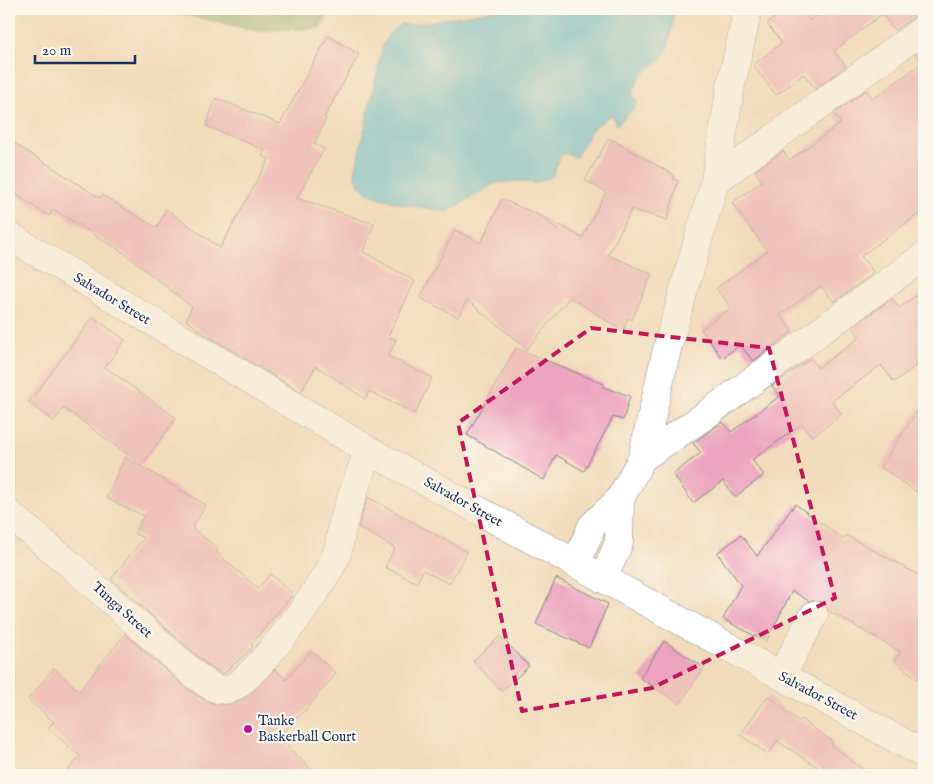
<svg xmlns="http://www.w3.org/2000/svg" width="933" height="784" viewBox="0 0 933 784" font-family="'IM FELL English',serif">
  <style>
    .forest { fill: #75a864; stroke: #486c61 }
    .water { fill: #5dc1da; stroke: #3c789c }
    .building { fill: #eda2bd }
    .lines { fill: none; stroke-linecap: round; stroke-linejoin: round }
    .street-casing { stroke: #86868c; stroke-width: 29 }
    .street { stroke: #fff; stroke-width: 28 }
    .marked { fill: none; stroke: #c2185b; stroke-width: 4; stroke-dasharray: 10 6; stroke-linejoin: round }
    .poi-dot { fill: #b5179e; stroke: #fbf7ec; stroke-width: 2 }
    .labels { text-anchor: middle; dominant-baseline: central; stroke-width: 4.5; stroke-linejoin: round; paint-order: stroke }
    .street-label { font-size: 14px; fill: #1b2f5e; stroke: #fbf7ec }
    .poi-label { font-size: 14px; fill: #1b2f5e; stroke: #fbf7ec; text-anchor: start }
  </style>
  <rect width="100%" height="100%" fill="#fbf7ec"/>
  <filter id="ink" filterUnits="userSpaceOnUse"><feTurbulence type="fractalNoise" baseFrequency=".02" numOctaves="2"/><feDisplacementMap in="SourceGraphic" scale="10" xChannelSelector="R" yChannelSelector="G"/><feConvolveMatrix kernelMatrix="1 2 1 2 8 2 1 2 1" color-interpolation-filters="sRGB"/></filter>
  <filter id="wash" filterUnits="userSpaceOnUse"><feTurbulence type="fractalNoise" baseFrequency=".0096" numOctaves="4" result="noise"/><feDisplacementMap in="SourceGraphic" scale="20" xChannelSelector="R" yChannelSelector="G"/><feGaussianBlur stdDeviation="1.12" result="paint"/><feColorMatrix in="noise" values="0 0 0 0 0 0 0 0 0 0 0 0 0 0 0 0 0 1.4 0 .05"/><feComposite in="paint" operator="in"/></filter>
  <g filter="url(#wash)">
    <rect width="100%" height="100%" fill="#f0dcbb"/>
    <path class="forest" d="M171,9h161l-12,19 -63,3 -84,-19z"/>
    <path class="water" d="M502,9h172c-1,10 -4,39 -10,46 -11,14 -28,17 -31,40l5,8 -21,22 -6,-10 -19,14 -16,28 -10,-4 -7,4 -6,19 -18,7 -16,-2 -24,2 -48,29c-18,-4 -71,-11 -83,-22 -5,-4 -8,-11 -9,-17l28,-128 7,-12 11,-9 9,1z"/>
    <g id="blocks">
      <path class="building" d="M786,9h15l9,12 16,-12h98v5l-9,2 -20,14 -13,-16 -48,37 12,15 -31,23 -11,-15 -28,21 -23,-30 29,-22 -15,-19z
        M328,36l31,18 -35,64 2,1 -12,25 10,5 -27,49 77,26 -11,28 52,29 -27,55 8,4 -8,16 44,22 -17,36 -46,-23 -4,8 -49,-33 -15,26 -95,-57 -20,-15 6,-13 -68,-54 -71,-44 -4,7 -40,-26v-50l91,58 2,-3 55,33 9,-19 54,39 49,-89 -7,-3 3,-6 -59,-24 10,-28 64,26z
        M924,48v162l-63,46 13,17 -40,29 -13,-16 -41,29 12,17 -39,29 -13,-16 -18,13 -21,-29 30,-21 -15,-20 51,-37 -35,-48 30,-22 -7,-10 28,-20 7,9 51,-37 -7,-9 32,-24 7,9 49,-36 -7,-8z
        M609,138l65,37 -1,4 5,2 -11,39 -35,-11 -24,46 44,19 -20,46 -4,-2 -5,13 -53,-34 -43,52 -60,-49 -9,17 -38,-19 35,-68 26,13 21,-44 43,19 12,13 3,-6 22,13 24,-46 -21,-12z
        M924,290v70l-30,22 -13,-17 -49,36 10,13 -30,23 -10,-13 -50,36 12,15 -29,22 -12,-16 -30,22 -20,-29 28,-21 -8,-10 30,-21 8,10 49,-36 -8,-10 39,-28 7,10 42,-31 -7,-10 39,-29 7,10z
        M93,317l32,23 -20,27 71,51 -34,47 -78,-57 -10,13 -25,-19z
        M516,348l88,36 -1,3 27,9 -7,24 -10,-3 -29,54 -28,-16 -12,25 -77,-45z
        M924,401v96l-44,-30z
        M125,457l81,48 -14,23 27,21 -3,3 42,37 12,-15 23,20 -42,51 2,2 -30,27 -18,-11 -94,-84 33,-41 -10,-5 10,-17 -38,-18z
        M368,497l99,55 -18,32 -26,-14 -6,13 -32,-16 10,-19 -37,-21z
        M795,504l48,35 3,-4 78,43v105l-30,-22 7,-9 -72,-41 -7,-9 -13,-1 -17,-10 -26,51 -43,-23 18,-34 -24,-32 24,-18 16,21z
        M556,578l52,26 -19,44 -53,-24z
        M125,634l61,54 18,12 14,5 14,-1 16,-9 27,-26 11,11 25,-29 25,22 -25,31 -33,33 39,38h-253l16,-19 -32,-28 6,-6 -26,-23 26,-31 25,23z
        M500,636l29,30 -27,25 -29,-30z
        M664,641l40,27 -24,36 -40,-26z
        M768,696l31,26 2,-3 32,23 -2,3 40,30h-41l-53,-34 -9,13 -28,-19z"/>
    </g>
  </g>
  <g filter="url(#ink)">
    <use href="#blocks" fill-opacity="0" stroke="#86868c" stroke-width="1"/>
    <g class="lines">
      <g class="street-casing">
        <path id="street" d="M715,181l209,-152
          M9,236l359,214 556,304
          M642,458l25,-109 48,-168 16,-96 17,-76
          M9,514l62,51 124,110c10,7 21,18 34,14 25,-8 97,-106 107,-133 4,-10 4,-22 7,-33 8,-25 17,-49 25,-73
          M576,564l16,-38 28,-27 22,-41 58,-39 224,-163
          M603,579l16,-36 1,-44
          M781,676l33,-61"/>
      </g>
      <use href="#street" class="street"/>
    </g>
  </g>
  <path d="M0 0H933V784H0ZM591,328l178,20 66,250 -183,90 -130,23 -64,-288z" fill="#f0dcbb" fill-opacity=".55" fill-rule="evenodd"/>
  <path class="marked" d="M591,328l178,20 66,250 -183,90 -130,23 -64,-288z"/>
  <circle class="poi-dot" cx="248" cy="729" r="5"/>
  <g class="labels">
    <g class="street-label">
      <text transform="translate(112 299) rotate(31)">Salvador Street</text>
      <text transform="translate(463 502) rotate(29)">Salvador Street</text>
      <text transform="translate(122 610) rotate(42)">Tunga Street</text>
      <text transform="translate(818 696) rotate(28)">Salvador Street</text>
    </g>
    <g class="poi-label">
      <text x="258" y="721">Tanke<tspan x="258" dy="16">Baskerball Court</tspan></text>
    </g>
  </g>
  <rect width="933" height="784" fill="none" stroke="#fbf7ec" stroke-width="30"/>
  <path d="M35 55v8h100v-8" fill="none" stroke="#1b2f5e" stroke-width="2.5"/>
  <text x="42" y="55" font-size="15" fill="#1b2f5e" stroke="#fbf7ec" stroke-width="4" paint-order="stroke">20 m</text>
</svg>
